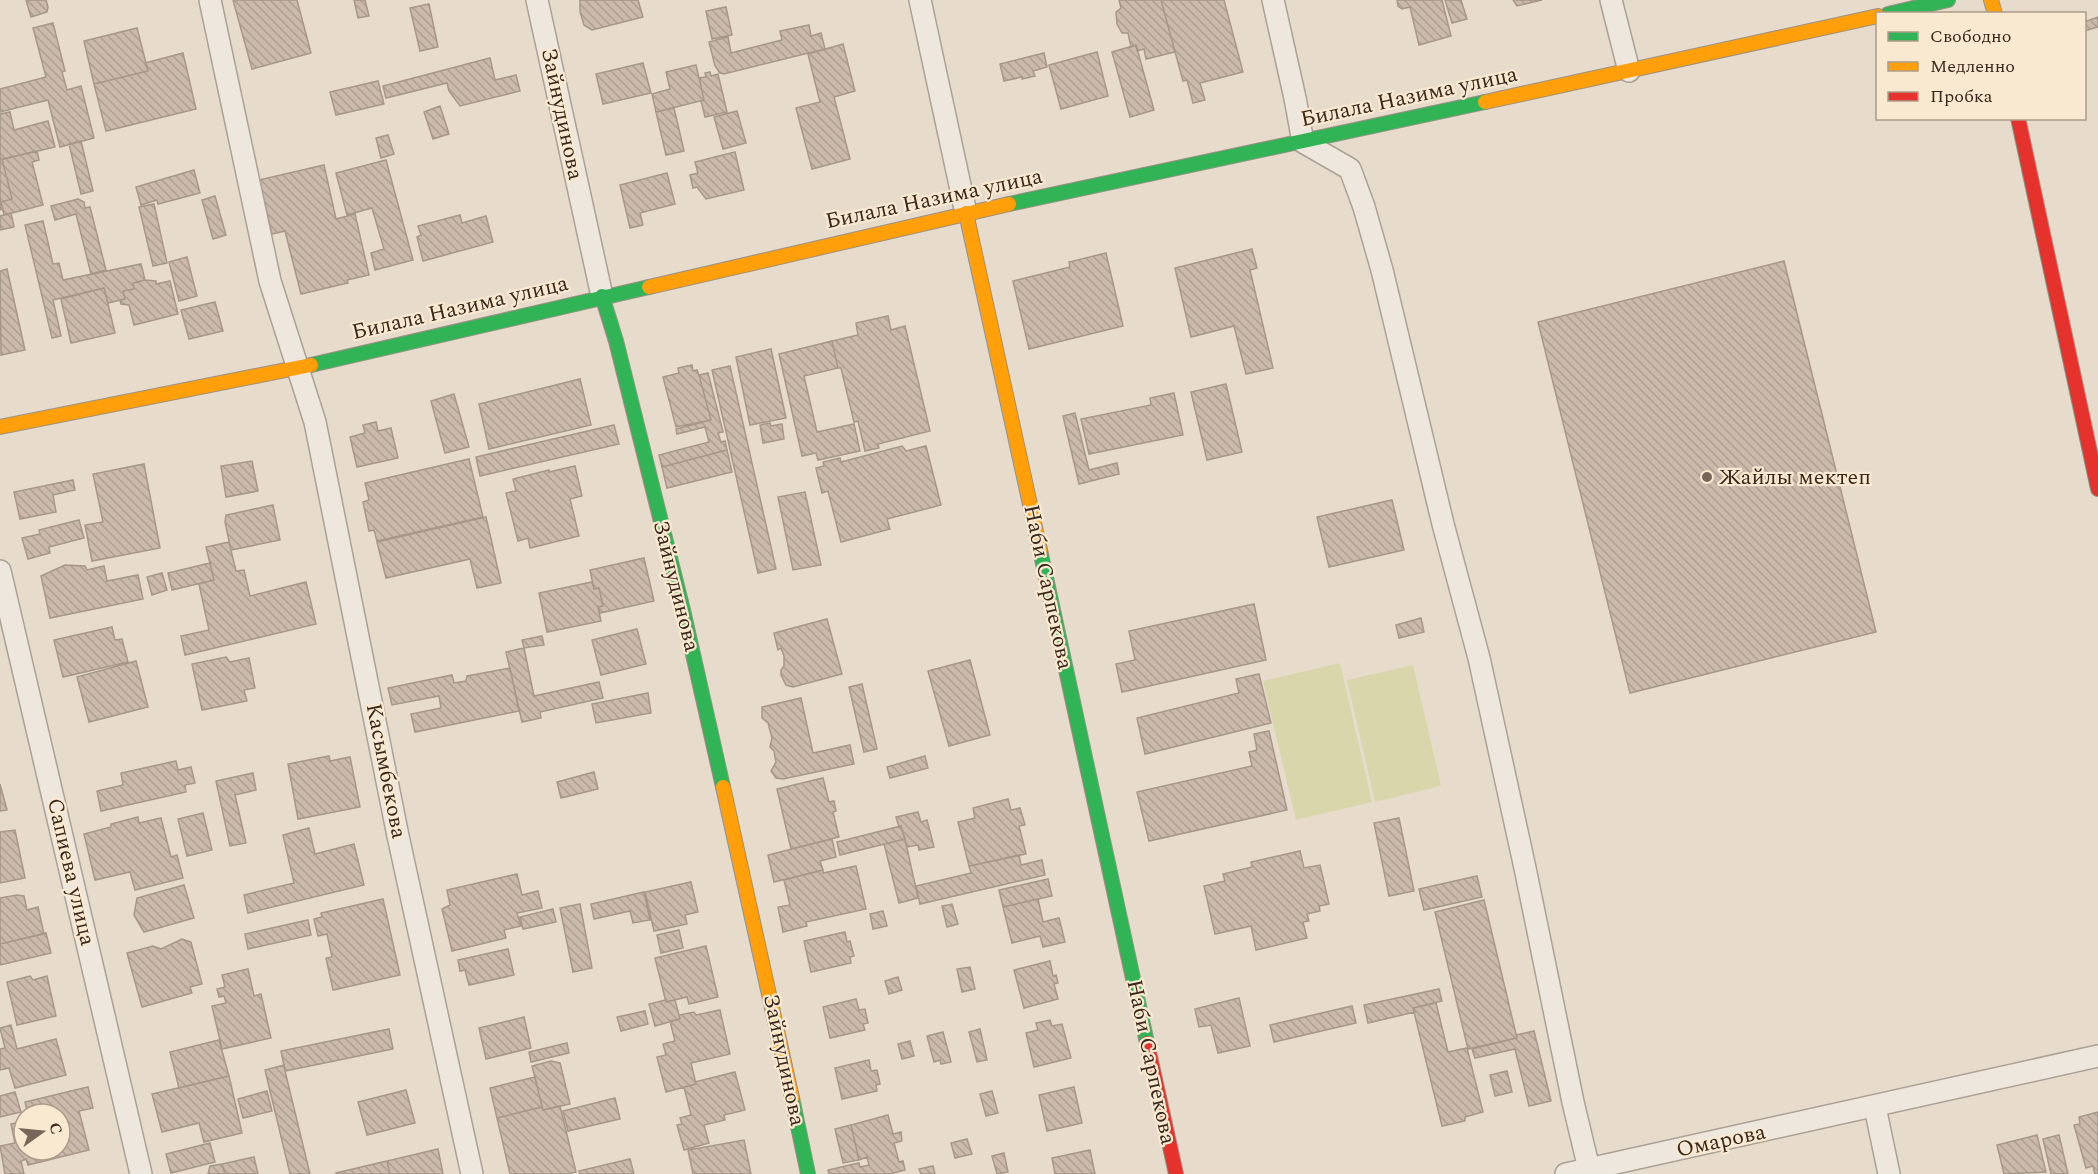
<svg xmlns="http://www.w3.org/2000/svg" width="2098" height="1174" viewBox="0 0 2098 1174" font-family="Spectral,serif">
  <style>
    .green { fill: #dad6ac }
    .building { fill: url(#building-back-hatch); stroke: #a7978a; stroke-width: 1.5 }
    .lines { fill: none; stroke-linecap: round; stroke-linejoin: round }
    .street-casing { stroke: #aba195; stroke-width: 24 }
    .fast-casing { stroke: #9b9085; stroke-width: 16 }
    .slow-casing { stroke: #9b9085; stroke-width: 16 }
    .jam-casing { stroke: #9b9085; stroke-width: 16 }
    .street { stroke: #eee7de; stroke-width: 21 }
    .fast { stroke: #30b455; stroke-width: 14 }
    .slow { stroke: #ff9f0a; stroke-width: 14 }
    .jam { stroke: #e5322d; stroke-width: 14 }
    .poi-dot { fill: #776759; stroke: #f8e9d0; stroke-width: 2 }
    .labels { text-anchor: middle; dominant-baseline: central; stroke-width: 4.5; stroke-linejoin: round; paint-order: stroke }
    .street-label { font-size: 22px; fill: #3b281c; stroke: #f8e9d0 }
    .poi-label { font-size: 22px; fill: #3b281c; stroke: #f8e9d0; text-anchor: start }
  </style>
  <defs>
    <pattern id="building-back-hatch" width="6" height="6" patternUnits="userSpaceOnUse" patternTransform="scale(1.5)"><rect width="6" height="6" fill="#cbb9ac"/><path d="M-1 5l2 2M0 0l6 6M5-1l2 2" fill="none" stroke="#af9f93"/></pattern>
  </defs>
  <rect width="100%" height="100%" fill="#e7dccb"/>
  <path class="green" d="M1340,663l32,139 -76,18 -33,-139z
    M1413,665l28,121 -66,16 -28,-122z"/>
  <path class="building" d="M26,0h20l2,7 -1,5 -16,5z
    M233,0h64l14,53 -59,16z
    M354,0h11l4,16 -11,2z
    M580,0h58l5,17 -51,13 -8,-5 -4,-13z
    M1119,0h42l14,52 -29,7 -2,-10 -7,2 -1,-6 -5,2 -3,-14h-6l-5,-9 -1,-12 5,-4z
    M1161,0h63l19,72 -43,11 5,17 -12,3 -6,-23 -4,1z
    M1397,0h45l9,36 -32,9 -9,-38 -8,2 -4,-3z
    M1445,0h16l6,19 -15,4z
    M1513,0h29l-25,6z
    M429,4l9,43 -18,4 -10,-43z
    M726,7l6,28 -20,4 -6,-28z
    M2098,17v10l-14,4v-9z
    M53,23l12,48 -3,1 5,18 14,-4 13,52 -34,9 -12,-47 -48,12v-23l46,-12 -13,-49z
    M809,25l2,11 10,-3 4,16 -101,25 -4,-1 -5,-7 -6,-24 19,-5 3,16 51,-13 -2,-9z
    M137,28l11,43 -54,13 -10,-43z
    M843,44l12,47 -21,6 16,62 -38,10 -16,-61 24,-6 -12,-48z
    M1136,45l18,65 -24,7 -18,-65z
    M1097,52l11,44 -47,13 -12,-44z
    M183,53l13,56 -90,22 -12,-47 54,-13 -3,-8z
    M1044,53l3,14 -14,4 2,5 -13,3v-2l-18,4 -4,-17z
    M490,58l5,22 21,-5 4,16 -60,15 -11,-15 -2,-8 -61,15 -3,-12z
    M643,63l8,30 -48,11 -7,-30z
    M696,65l8,35 -48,12 -4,-18 18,-5 -4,-17z
    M710,72l1,4 7,-2 9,38 -22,5 -4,-16 3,-1 -5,-22 7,-1 -1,-4z
    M378,81l6,23 -48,11 -6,-23z
    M440,106l9,28 -16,5 -9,-27z
    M674,108l10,43 -18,4 -10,-43z
    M737,111l9,32 -23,6 -9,-32z
    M10,112l4,18 34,-9 7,26 -55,13v-46z
    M388,135l6,19 -13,4 -5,-20z
    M81,141l12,50 -12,3 -12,-50z
    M37,151l2,9 -7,2 11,43 -39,10 -3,-13 11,-3 -10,-40z
    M735,152l9,38 -38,9 -9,-12 -4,1 -3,-13 8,-2 -3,-11z
    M2,159l10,40 -11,3 2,7 -3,1v-50z
    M386,160l27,100 -38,10 -4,-17 13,-4 -12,-41 -25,7 -11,-42z
    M324,165l12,54 19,-5 14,61 -22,5 1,3 -47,11 -16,-63 -13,3 -13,-54z
    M194,170l6,23 -42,11 -1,-4 -16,5 -5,-18z
    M667,173l8,31 -35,9 3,12 -13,3 -10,-43z
    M215,196l11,39 -13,4 -11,-39z
    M78,199l6,3 1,6 5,-1 16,63 -15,4 -15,-60 -21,6 -4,-14z
    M154,204l13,59 -14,3 -14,-59z
    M11,213l3,14 -14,3v-14z
    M460,215l2,8 24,-7 7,26 -70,19 -6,-24 4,-2 -3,-9z
    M43,221l10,43 6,-1 4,17 78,-16 4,16 -12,3 1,6 -11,2 2,8 -17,4 -4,-15 -51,12 8,36 -9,2 -27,-113z
    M1252,249l5,19 -7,2 23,98 -27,6 -12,-48 -43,11 -16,-69z
    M1106,253l17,73 -94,23 -16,-68 57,-14 -1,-5z
    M187,257l10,39 -18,5 -10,-39z
    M1784,261l92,371 -246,61 -92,-371z
    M7,269l18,81 -24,5 -1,-84z
    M145,280l11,1v3l14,-3 8,33 -44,11 -5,-20 -8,-1 -1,-4 5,-1 -2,-8 11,-2 -1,-6z
    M104,288l11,45 -44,10 -10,-44z
    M215,302l8,29 -34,8 -8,-29z
    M888,316l3,14 14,-4 25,105 -52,13 1,4 -14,3 -7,-30 -4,1 -13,-54h-3l-6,-27 26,-6 -2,-12z
    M832,341l6,27 -34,8 13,56 37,-8 6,27 -42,9 -2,-7 -14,3 -23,-102z
    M771,349l15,69 -36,7 -14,-68z
    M692,365l1,6 4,-1 2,5 12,45 -35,7 -13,-50 16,-4 -1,-5z
    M730,366l46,203 -18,4 -46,-203z
    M708,373l15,59 -5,1 3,9 4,-1 2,9 -65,17 -3,-12 50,-13 -4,-15 -28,7 -1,-5 35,-9 -12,-45z
    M580,379l11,46 -102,24 -10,-45z
    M1226,384l16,68 -35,8 -16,-68z
    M1174,393l9,42 -94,19 -8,-35 70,-14 -1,-7z
    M454,394l15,53 -24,6 -14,-52z
    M1075,413l14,57 28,-7 2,11 -40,10 -16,-68z
    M376,422l2,9 13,-3 7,30 -41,9 -7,-30 15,-4 -2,-8z
    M770,423l1,3 11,-2 2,15 -21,4 -3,-18z
    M614,425l5,19 -139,32 -4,-19z
    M902,446l4,5 20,-5 15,59 -54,14 3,10 -49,13 -13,-51 -6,2 -6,-25 8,-2 -1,-4 17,-4 1,4z
    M727,450l5,22 -65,16 -5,-21z
    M469,459l14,58 -106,24 -3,-11 -5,1 -6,-29 6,-2 -4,-17z
    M252,461l6,30 -32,6 -5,-31z
    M144,464l16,84 -68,13 -7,-36 18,-3 -10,-48z
    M575,466l7,30 -12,3 9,37 -49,12 -2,-10 -10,3 -12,-48 10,-2 -3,-12 36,-9v2z
    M73,480l2,10 -22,5 3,17 -36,7 -6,-27z
    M805,492l16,73 -28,5 -15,-73z
    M1392,500l12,50 -75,17 -12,-50z
    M273,505l7,35 -49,10 -6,-28 1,-7z
    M486,517l15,66 -24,5 -7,-29 -84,19 -9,-36z
    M79,520l5,18 -35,9 1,6 -22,6 -6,-21 18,-4 -1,-4z
    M229,542l7,29 8,-1 6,26 56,-14 10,42 -131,31 -4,-19 28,-6 -10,-46 15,-4 -8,-33z
    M644,558l10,43 -54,12 -2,-6 5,-1 -4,-18 -5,1 -4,-19z
    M210,563l4,17 -42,10 -4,-17z
    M65,565l20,1 2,4 17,-4 3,15 31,-6 5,24 -93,19 -9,-42z
    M162,573l5,17 -15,5 -5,-18z
    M592,582l2,7 5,-1 4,18 -5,1 3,14 -54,11 -8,-39z
    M1254,604l12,56 -144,32 -6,-28 19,-4 -6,-29z
    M1421,618l3,14 -25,6 -3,-13z
    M827,619l15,55 -49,13 -7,-2 -5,-10v-5l3,-4v-10l-3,-8 -3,2 -4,-17z
    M112,627l3,13 7,-1 6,23 -65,15 -9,-37z
    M637,629l9,35 -45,11 -9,-35z
    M542,636l2,9 -20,3 -2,-8z
    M524,648l10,48 65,-14 4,16 -63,14 1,6 -19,4 -16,-70z
    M226,657l4,5 19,-4 6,30 -11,2 3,11 -45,9 -10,-46z
    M970,660l20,75 -41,11 -21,-75z
    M136,661l12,46 -59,15 -12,-45z
    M510,668l9,43 -104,21 -4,-18 30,-6 -2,-12 -47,9 -4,-17 64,-13 2,8 12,-2 1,-5z
    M1259,674l12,49 -126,31 -8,-36 102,-25 -3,-14z
    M862,684l15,65 -13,3 -15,-65z
    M648,693l3,20 -55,10 -4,-19z
    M801,698l12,55 37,-8 4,19 -71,15 -7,-1 -5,-7 5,-9 -2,-11 -4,-4 2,-9 -4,-15 -6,-5v-11z
    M1269,731l18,79 -138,31 -12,-49 115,-26 -3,-14 8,-2 -3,-16z
    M329,756l1,5 20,-4 10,50 -62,12 -10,-55z
    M925,756l3,12 -38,10 -3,-11z
    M176,761l2,9 13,-3 4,16 -10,2 1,7 -85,19 -4,-20 26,-6 -2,-12z
    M594,772l4,17 -37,9 -4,-16z
    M253,773l3,17 -21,5 11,48 -16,3 -14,-65z
    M823,778l6,24 5,-1 2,10 -3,1 6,25 -48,12 -14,-60z
    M0,784l7,26 -7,1z
    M1008,799l3,11 9,-2 5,17 -6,1 7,28 -57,12 -11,-44 17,-4 -2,-10z
    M918,812l3,10 6,-2 7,27 -15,3 -1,-5 -11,2 -6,-21 -2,1 -3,-10z
    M203,813l9,37 -25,6 -9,-37z
    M138,817l1,6 22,-5 10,39 6,-2 6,23 -48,12 -5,-18 -35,8 -11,-46 27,-7v-3z
    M1399,818l15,73 -25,5 -15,-73z
    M901,826l4,13 -65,16 -3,-13z
    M309,828l6,26 39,-10 10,41 -116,28 -4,-18 50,-12 -11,-48z
    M15,830l10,48 -25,5v-51z
    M832,839l4,18 -16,4 3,9 -49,12 -6,-27z
    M905,839l13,59 -19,5 -15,-59z
    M1300,851l4,17 16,-3 9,39 -10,2 1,5 -13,3 2,7 -6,1 4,16 -51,12 -5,-24 -36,8 -11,-48 21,-5 -2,-7 29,-7 -1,-5z
    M1019,855l2,10 21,-5 3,15 -125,29 -4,-18 55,-13 -2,-7z
    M856,866l10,43 -60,13 1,4 -24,6 -5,-25 12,-2 -6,-25 39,-10v3z
    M517,874l5,21 16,-4 4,17 -25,5 4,13 -17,4 2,8 -54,13 -10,-42 8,-4 -3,-15z
    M1477,876l5,21 -58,13 -5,-21z
    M1048,879l4,17 -49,11 -4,-17z
    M691,882l7,30 -13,3 2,9 -33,7 -9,-39z
    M184,885l10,33 -50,14 -10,-17 3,-17z
    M644,892l6,28 -17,3 -3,-12 -36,8 -3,-15z
    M17,895l7,1 3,14 11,-3 6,27 -44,10v-46z
    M383,899l17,76 -67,15 -7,-32 6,-1 -5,-23 -9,2 -4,-17 8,-2 -1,-4z
    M1038,899l5,23 16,-4 6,24 -22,5 -3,-11 -28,7 -9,-36z
    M1484,900l33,138 -49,11 -33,-137z
    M580,904l12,64 -19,4 -13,-64z
    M952,904l6,20 -11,3 -5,-21z
    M553,909l3,13 -33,7 -3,-12z
    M883,911l4,15 -14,3 -3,-15z
    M308,920l3,15 -63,14 -3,-15z
    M679,930l4,18 -22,5 -4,-18z
    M845,932l2,10 3,-1 4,15 -4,1 1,6 -40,9 -7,-31z
    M46,933l5,20 -51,12v-21z
    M182,939l9,3 11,42 -12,3 2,6 -50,14 -15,-54 26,-7 8,3z
    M706,946l12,51 -29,7 -2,-7 -21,5 -11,-44z
    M508,949l6,26 -45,10 -4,-15 -5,1 -2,-11z
    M1050,961l3,15 3,-1 2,8 -4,1 4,15 -34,9 -10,-38z
    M970,967l5,22 -13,3 -5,-23z
    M248,969l6,27 7,-2 10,44 -49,11 -10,-43 14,-3 -2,-7 -5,1 -2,-8 8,-2 -3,-12z
    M30,976l3,4 14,-4 9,40 -39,9 -10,-43z
    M898,977l4,13 -13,4 -4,-13z
    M1439,989l3,12 -29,7 2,4 -47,11 -4,-18z
    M1239,998l11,48 -32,7 -7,-28 -12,2 -4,-18z
    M856,999l3,11 6,-1 3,14 -5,1 2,6 -35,8 -7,-31z
    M665,1000l1,2 9,-2 5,19 -25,7 -6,-22z
    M1436,1003l12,49 19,-4 16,64 -18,5v4l-23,5 -29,-118z
    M1352,1006l4,17 -82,19 -4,-17z
    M720,1010l10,44 -39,9 5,21 -30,8 -9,-35 9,-2 -3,-11 12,-3 -5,-20 10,-2 -1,-4 15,-3 2,3z
    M645,1011l3,13 -27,7 -4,-14z
    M524,1017l7,31 -45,11 -7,-31z
    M1050,1020l2,6 10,-2 9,34 -37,9 -8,-34 12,-3 -2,-7z
    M11,1025l6,24 39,-10 10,36 -51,13 -6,-20 -9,2v-21l5,-1 -5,-20z
    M389,1029l4,20 -108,22 -4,-20z
    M980,1029l7,31 -10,2 -8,-30z
    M1534,1031l17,70 -22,5 -14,-57 -40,9 -3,-9 45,-11 -1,-3z
    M943,1032l8,30 -10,2 -1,-4 -6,2 -7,-26z
    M219,1040l10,36 -50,12 -9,-36z
    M910,1041l4,15 -12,3 -4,-15z
    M567,1043l2,10 -38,9 -2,-10z
    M869,1060l2,11 6,-1 3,14 -4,1 1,6 -35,8 -7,-31z
    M551,1061l9,2 10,41 -27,6 -11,-44z
    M284,1065l1,6 25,103h-20l-25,-104z
    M1507,1071l5,21 -17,4 -5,-21z
    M735,1072l10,38 -21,5 1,5 -21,5 5,18 -25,7 -7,-25 5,-1 -2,-6 11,-3 -7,-28 12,-3 -1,-2z
    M229,1076l13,57 -38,9 -5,-19 -37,9 -10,-38z
    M535,1077l7,30 -45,11 -7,-30z
    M88,1087l5,21 -14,3 10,39 -61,15 -2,-6 -5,2 3,13h-19l-5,-28 15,-3 -4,-19 13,-3v29h36v-36h-32l-3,-12z
    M1074,1087l8,36 -35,8 -8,-36z
    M406,1090l9,33 -48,12 -9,-33z
    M267,1091l5,20 -29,7 -5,-19z
    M992,1091l6,22 -12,3 -6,-22z
    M15,1092l6,20 -21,5v-21z
    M615,1098l5,21 -52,12 -5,-20z
    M560,1106l16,66 -8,2h-58l-13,-56 45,-11 1,3z
    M2098,1112v62h-3l-2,-8 -7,2 -12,-43 6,-1 -1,-7z
    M888,1115l5,19 8,-2 1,9 -8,2 5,19 4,-1 2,9 -15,4h-61l-1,-4 31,-7 1,4 9,-2 -2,-8 -8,3 -8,-35z
    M851,1125l8,35 -16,3 -8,-34z
    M2037,1135l9,37 -42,2 -7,-29z
    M2059,1135l9,39h-17l-8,-35z
    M967,1139l5,15 -17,4 -4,-15z
    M744,1140l7,34h-58l-5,-24z
    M210,1143l5,19 -44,11 -5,-19z
    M438,1149l5,25h-53l-3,-13z
    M1090,1150l5,24h-40l-3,-16z
    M1004,1153l4,19 -11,2 -5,-18z
    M254,1157l4,17h-33l-3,-10z
    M630,1159l4,15h-54l-1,-3z
    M387,1161l3,13h-53l-1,-1z
    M222,1164l3,10h-17l2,-8z
    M933,1166l2,8h-14l-2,-5z"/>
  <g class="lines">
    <g class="street-casing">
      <path id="street" d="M210,0l60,281 45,141 83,414 74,338
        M537,0l65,296
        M920,0l46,213
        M1273,0l22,98 8,44 47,27 14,38 18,63 61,254 36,134 46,210 48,234 16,67
        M1611,0l18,71
        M0,571l141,603
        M1875,1107l14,67
        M1566,1174l532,-118"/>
    </g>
    <g class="fast-casing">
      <path id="fast" d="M1888,14l60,-14
        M1009,204l476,-102
        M602,296l14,45 67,269 40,177
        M311,365l338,-78
        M1040,550l107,493
        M792,1098l16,76"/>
    </g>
    <g class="slow-casing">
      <path id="slow" d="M1991,0l4,14
        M1485,102l393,-86
        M966,213l74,337
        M649,287l360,-83
        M0,427l311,-62
        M723,787l69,311"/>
    </g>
    <g class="jam-casing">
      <path id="jam" d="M2018,118l80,371
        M1147,1043l29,131"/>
    </g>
    <use href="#street" class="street"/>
    <use href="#fast" class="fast"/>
    <use href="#slow" class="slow"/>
    <use href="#jam" class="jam"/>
  </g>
  <circle class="poi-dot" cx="1707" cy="477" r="6"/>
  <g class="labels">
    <g class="street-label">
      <text transform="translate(1409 97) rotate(-12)">Билала Назима улица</text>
      <text transform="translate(562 114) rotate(78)">Зайнудинова</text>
      <text transform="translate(934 199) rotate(-12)">Билала Назима улица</text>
      <text transform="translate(460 308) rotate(-13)">Билала Назима улица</text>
      <text transform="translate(676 586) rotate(76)">Зайнудинова</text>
      <text transform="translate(1048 587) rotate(78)">Наби Сарпекова</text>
      <text transform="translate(386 771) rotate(79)">Касымбекова</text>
      <text transform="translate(71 872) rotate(77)">Сапиева улица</text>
      <text transform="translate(784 1060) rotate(78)">Зайнудинова</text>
      <text transform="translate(1151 1062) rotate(78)">Наби Сарпекова</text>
      <text transform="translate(1721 1141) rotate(-12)">Омарова</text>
    </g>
    <g class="poi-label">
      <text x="1719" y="477">Жайлы мектеп</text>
    </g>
  </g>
  <rect x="1876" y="12" width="210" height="108" fill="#f8e9d0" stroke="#ac9c88" stroke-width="1.5"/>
  <rect x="1888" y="32" width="30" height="9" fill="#30b455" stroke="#ac9c88" stroke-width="1.5"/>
  <text x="1930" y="42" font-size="18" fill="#3b281c">Свободно</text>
  <rect x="1888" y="62" width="30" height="9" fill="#ff9f0a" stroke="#ac9c88" stroke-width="1.5"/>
  <text x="1930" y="72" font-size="18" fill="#3b281c">Медленно</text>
  <rect x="1888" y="92" width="30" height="9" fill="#e5322d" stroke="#ac9c88" stroke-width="1.5"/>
  <text x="1930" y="102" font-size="18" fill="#3b281c">Пробка</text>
  <g transform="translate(42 1132) rotate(75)"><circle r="28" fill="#f8e9d0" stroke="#ac9c88" stroke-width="1.5"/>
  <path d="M0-4.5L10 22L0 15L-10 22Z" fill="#776759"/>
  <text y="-9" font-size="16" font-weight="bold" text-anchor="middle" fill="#3b281c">С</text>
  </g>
</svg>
